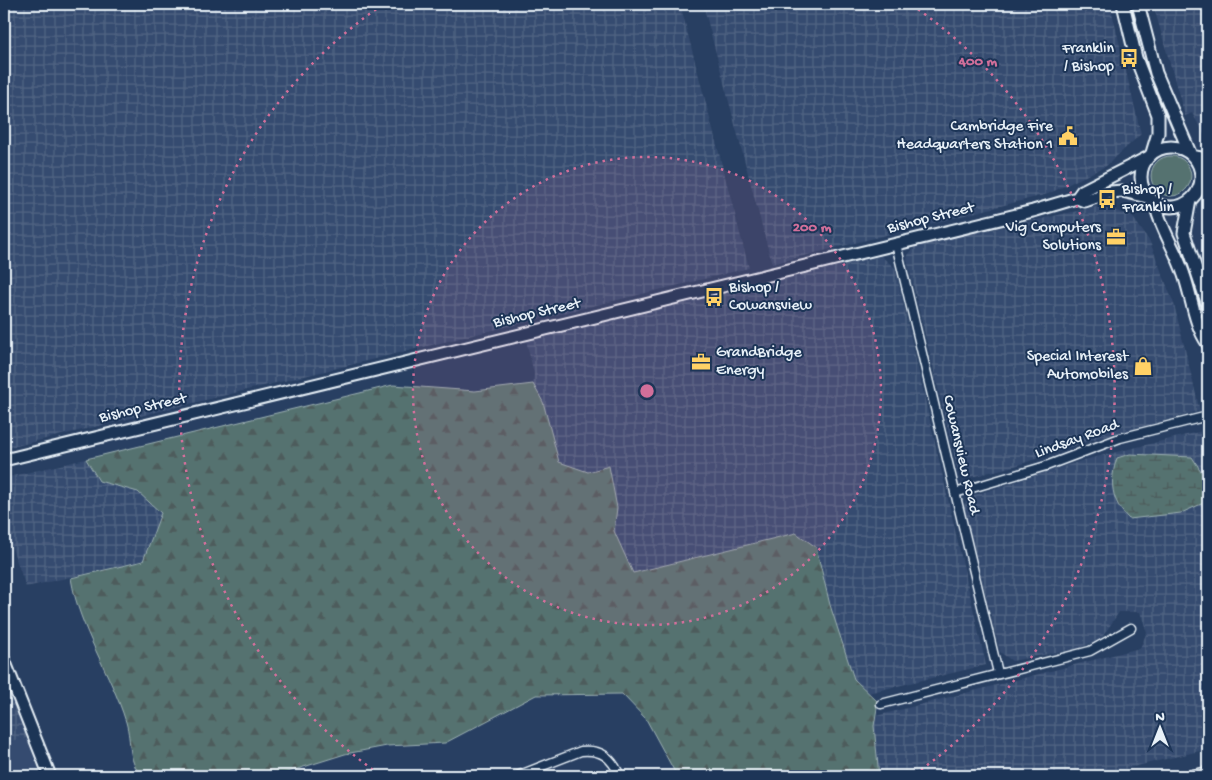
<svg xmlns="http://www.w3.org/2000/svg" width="1212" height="780" viewBox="0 0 1212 780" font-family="'Gochi Hand',sans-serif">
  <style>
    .built { fill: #354b6f }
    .industrial { fill: url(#industrial-grid) }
    .grass { fill: #55726f; stroke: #9eb2b4 }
    .forest { fill: url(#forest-firs); stroke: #9eb2b4 }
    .wetland { fill: url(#wetland-marsh); stroke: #9eb2b4 }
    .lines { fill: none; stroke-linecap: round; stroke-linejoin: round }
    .street-casing { stroke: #e8f1f8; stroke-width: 11 }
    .secondary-casing { stroke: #e8f1f8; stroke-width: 15 }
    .street { stroke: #1d3557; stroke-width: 8 }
    .secondary { stroke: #1d3557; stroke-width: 11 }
    .ring { fill: none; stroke: #d16f9a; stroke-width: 2.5; stroke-dasharray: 2.5 5 }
    .labels { text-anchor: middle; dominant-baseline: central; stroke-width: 4; stroke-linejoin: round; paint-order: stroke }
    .poi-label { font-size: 16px; fill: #e8f1f8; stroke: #1d3557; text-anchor: end }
    .street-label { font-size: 16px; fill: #e8f1f8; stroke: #1d3557 }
    .centre { fill: #d16f9a; stroke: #1d3557; stroke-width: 2.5 }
    .ring-label { font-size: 15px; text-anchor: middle; font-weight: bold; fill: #d16f9a; stroke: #1d3557; stroke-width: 4; stroke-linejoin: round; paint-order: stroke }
  </style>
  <defs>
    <pattern id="industrial-grid" width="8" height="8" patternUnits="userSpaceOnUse" patternTransform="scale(1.25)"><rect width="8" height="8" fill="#354b6f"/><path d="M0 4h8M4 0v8" fill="none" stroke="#526584"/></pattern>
    <pattern id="forest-firs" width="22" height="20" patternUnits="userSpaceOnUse" patternTransform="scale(1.25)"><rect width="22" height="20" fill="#55726f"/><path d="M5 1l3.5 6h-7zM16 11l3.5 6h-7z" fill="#4d5b5b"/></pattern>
    <pattern id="wetland-marsh" width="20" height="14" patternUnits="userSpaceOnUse" patternTransform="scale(1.25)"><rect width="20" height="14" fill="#55726f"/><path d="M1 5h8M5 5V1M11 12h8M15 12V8" fill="none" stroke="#4d5b5b"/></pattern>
  </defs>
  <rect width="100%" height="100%" fill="#283f62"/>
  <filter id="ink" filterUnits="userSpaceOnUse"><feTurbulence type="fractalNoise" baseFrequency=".02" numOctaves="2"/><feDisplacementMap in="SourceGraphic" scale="10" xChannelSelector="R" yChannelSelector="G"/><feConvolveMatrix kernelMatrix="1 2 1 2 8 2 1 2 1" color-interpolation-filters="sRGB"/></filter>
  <g filter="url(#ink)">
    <path class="built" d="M27,738l14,38h-37v-33z"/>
    <path class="industrial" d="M4,4h676l69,264 -745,181z
      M703,4h407l31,130 -35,32 -58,28 -276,70z
      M1153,4h55v137l-16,-28 -7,3z
      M1109,204l1,5 22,7 18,26 24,62 26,107 -118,32 -64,22 -51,13 -9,-7 -51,-211 1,-5 8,-9z
      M881,256l14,12 91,397 -118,28 -14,-13 -24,-75 -14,-58 -20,-14 -163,40 -19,-42 3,-23 -9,-42 -20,6 -29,-10 -16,-60 -10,-18 1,-10 -8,-34z
      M1203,431l5,22v296l-113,27h-216l-5,-50 2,-10 264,-68 7,-16 -7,-20h-21l-18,27 -22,9 -67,13 -12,-9 -36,-145 4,-10 116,-37z
      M86,459l13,22 39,11 23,21 -18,48 -117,26 -22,-61v-48z
      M4,677l23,61 -23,5z"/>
    <path class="grass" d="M1151 176a20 20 0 1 1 40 0a20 20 0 1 1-40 0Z"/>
    <path class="forest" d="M533,384l10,18 16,60 29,10 21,-6 8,42 -3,23 19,42 163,-40 20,14 14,58 24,74 24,23 -4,24 5,50h-202l-31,-57 -24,-25 -86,1 -91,48 -58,3 -42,8 -70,22h-134c-14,-18 -9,-33 -15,-54 -15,-49 -47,-93 -55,-144l72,-17 18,-48 -23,-21 -39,-11 -13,-22 307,-74 82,6z"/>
    <path class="wetland" d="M1130,454l62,3 16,25v19l-27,12 -52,6c-18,-18 -20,-37 -12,-61z"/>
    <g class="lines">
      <g class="street-casing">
        <path id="street" d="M896,244l102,429
          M955,493l91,-27 74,-28 88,-22
          M881,704l209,-53 41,-23
          M517,776l64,-25c21,-2 31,7 39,25"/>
      </g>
      <g class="secondary-casing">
        <path id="secondary" d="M1123,4l13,54 22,57v18l-6,20
          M1138,4l18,69 34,80
          M1141 177a30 30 0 1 1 60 0a30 30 0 1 1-60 0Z
          M1195,157l13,2
          M1077,198l5,-7 65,-33
          M1190,200l-6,33 24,72
          M1155,203c5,25 21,47 29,72 8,23 10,49 24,69
          M4,460l1029,-249 44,-13 8,3 26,-9 11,-1 26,6
          M4,660l46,116
          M1193,776l15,-3"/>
      </g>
      <use href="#street" class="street"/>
      <use href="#secondary" class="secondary"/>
    </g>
  </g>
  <circle cx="647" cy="391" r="234" fill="#d16f9a" fill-opacity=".12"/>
  <g class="ring">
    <circle cx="647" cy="391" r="234"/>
    <path d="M379 774A468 468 0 0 1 382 5M912 5A468 468 0 0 1 915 774"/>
  </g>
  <defs>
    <g id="bus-bare" transform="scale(1.5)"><path d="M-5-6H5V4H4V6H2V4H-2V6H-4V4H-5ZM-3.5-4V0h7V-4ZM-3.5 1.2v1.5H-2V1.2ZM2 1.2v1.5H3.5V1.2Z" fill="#ffd166" stroke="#1d3557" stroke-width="2.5" paint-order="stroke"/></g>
    <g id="civic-bare" transform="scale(1.5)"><path d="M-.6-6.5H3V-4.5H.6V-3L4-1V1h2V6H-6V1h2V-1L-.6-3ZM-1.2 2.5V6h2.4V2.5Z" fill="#ffd166" stroke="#1d3557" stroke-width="2.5" paint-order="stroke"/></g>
    <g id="office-bare" transform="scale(1.5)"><path d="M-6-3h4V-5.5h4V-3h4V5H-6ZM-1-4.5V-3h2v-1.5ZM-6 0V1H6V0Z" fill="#ffd166" stroke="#1d3557" stroke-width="2.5" paint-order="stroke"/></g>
    <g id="shop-bare" transform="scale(1.5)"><path d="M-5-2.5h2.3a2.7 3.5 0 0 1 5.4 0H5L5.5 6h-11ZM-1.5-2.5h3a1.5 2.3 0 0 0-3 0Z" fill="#ffd166" stroke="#1d3557" stroke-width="2.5" paint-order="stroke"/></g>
  </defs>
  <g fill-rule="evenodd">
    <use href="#bus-bare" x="1129" y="58"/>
    <use href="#civic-bare" x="1068" y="136"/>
    <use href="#bus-bare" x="1107" y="199"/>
    <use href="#office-bare" x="1116" y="237"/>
    <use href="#bus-bare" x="714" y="297"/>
    <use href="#office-bare" x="701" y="362"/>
    <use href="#shop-bare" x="1143" y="366"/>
  </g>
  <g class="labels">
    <g class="poi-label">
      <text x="1114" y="49">Franklin<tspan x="1114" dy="18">/ Bishop</tspan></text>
      <text x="1053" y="127">Cambridge Fire<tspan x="1053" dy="18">Headquarters Station 1</tspan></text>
      <text x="1122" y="190" text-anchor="start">Bishop /<tspan x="1122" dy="18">Franklin</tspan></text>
      <text x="1101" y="228">Vig Computers<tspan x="1101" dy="18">Solutions</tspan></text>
      <text x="729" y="288" text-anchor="start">Bishop /<tspan x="729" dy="18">Cowansview</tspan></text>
      <text x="716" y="353" text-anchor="start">GrandBridge<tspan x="716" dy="18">Energy</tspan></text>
      <text x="1128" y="357">Special Interest<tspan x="1128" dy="18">Automobiles</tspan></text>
    </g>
    <g class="street-label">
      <text transform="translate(931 219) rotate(-14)">Bishop Street</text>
      <text transform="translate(537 314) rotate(-13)">Bishop Street</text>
      <text transform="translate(143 409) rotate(-13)">Bishop Street</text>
      <text transform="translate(1077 440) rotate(-20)">Lindsay Road</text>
      <text transform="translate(960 455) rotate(77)">Cowansview Road</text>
    </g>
  </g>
  <circle cx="647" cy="391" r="8" class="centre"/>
  <g class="ring-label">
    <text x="978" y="65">400 m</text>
    <text x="812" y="231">200 m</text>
  </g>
  <rect width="1212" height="780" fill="none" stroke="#1d3557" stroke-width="20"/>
  <rect x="10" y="10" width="1192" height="760" fill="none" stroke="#e8f1f8" stroke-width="2" filter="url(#ink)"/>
  <g transform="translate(1160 728)" stroke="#1d3557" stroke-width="4" paint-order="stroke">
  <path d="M0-4L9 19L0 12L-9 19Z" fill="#e8f1f8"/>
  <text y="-8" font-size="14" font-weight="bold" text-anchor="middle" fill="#e8f1f8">N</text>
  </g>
</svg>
